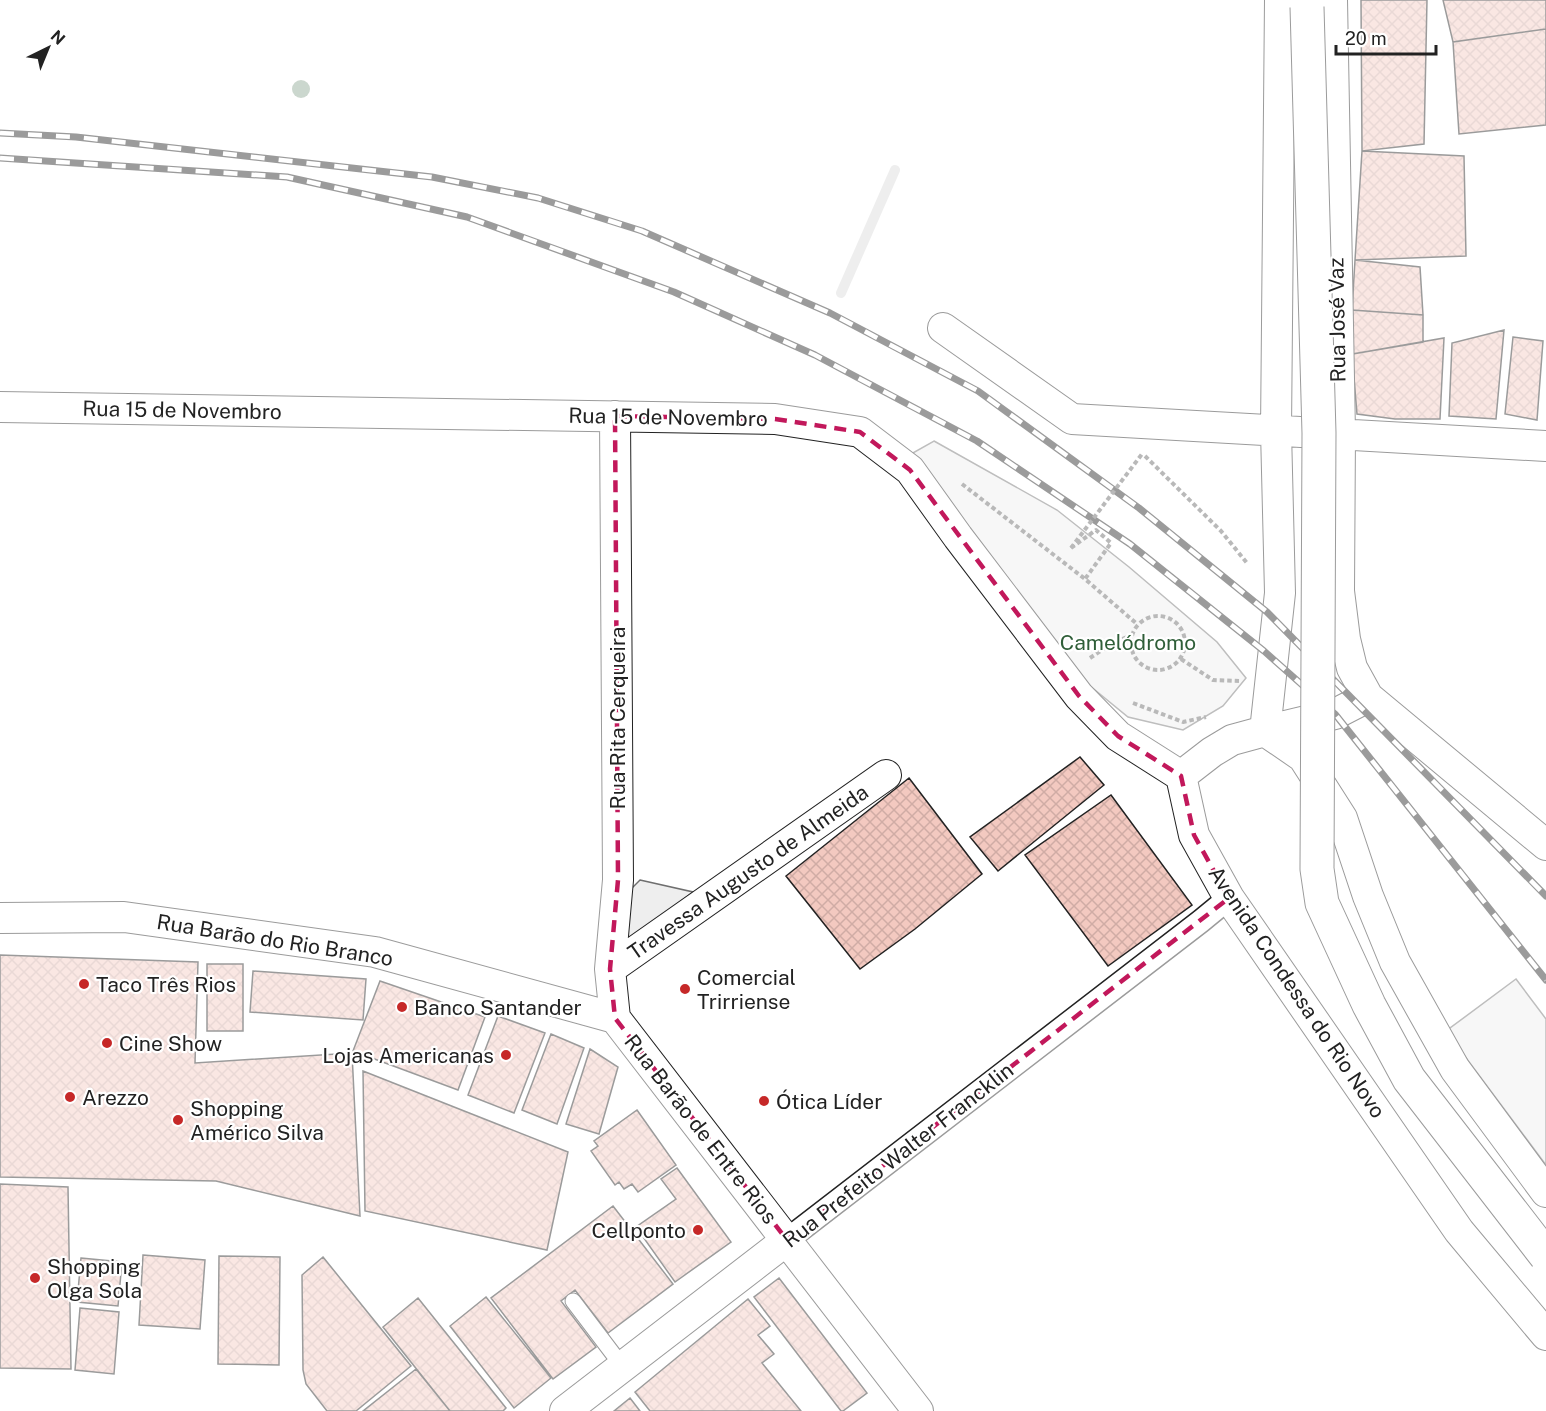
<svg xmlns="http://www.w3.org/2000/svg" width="1546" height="1411" viewBox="0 0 1546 1411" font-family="'Public Sans',sans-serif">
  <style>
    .park { fill: #eee; stroke: #6f6f6f; stroke-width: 1.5 }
    .parking { fill: #ededed; stroke: #6f6f6f; stroke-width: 1.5 }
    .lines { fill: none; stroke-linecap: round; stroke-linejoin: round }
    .stream { stroke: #d9d9d9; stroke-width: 10 }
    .building { fill: url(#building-cross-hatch); stroke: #222; stroke-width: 1.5 }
    .service-casing { stroke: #222; stroke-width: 17 }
    .pedestrian-casing { stroke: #222; stroke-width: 25 }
    .minor-casing { stroke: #222; stroke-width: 32 }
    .path { stroke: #646464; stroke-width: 4; stroke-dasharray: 4.5 3; stroke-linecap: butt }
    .service { stroke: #fff; stroke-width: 15 }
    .pedestrian { stroke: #fff; stroke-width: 22 }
    .minor { stroke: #fff; stroke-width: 30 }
    .rail-casing { stroke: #222; stroke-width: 7 }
    .rail { stroke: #fff; stroke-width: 4.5; stroke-dasharray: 14; stroke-linecap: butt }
    .secondary-bridge-casing { stroke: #222; stroke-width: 35; stroke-linecap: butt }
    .path-bridge { stroke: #646464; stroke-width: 4; stroke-dasharray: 4.5 3; stroke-linecap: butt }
    .secondary-bridge { stroke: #fff; stroke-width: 33 }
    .tree { fill: #8da692 }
    .marked { fill: none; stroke: #c2185b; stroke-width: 4.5; stroke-dasharray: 12 8; stroke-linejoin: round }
    .poi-dot { fill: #c62828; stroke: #fff; stroke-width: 2 }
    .labels { text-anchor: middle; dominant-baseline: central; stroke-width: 4.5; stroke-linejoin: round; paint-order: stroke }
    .street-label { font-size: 21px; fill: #222; stroke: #fff }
    .park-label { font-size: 21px; fill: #2f5e38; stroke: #fff }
    .poi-label { font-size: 21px; fill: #222; stroke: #fff; text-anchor: start }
  </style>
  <defs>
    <pattern id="building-cross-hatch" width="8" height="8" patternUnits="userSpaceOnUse" patternTransform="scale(1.5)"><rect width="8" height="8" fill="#f3c9c0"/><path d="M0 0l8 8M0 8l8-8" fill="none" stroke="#d0aca5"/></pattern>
  </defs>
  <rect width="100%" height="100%" fill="#fff"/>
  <path class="park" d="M934,441l123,69 72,57 88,75 29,36 -23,28 -40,24 -55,-13 -55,-45 -162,-218z
    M640,880l53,12 -69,53 -1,-48z"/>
  <path class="parking" d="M1516,979l30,40v146l-100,-134z"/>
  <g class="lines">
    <path class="stream" d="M841,293l54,-123"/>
  </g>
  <path class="building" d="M1361,0h66l-3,144 -62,7z
    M1443,0h103v29l-93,13z
    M1546,29v96l-87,9 -6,-92z
    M1362,151l102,5 2,100 -111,4z
    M1355,260l65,7 3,48 -71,-5z
    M1352,310l71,5v27l-71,12z
    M1504,330l-8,89 -47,-3 3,-73z
    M1513,337l30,4 -6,79 -32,-6z
    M1444,338l-4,81h-45l-38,-5 -5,-60z
    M1080,757l24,28 -106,86 -28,-34z
    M909,778l73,96 -67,55 -55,40 -74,-93z
    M1111,795l81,110 -84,61 -83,-111z
    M0,955l198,7 -3,101 157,-10 8,163 -144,-35 -216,-4z
    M207,964h36v67h-36z
    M253,971l113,8 -3,41 -113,-8z
    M380,981l105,36 -27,73 -105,-39z
    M498,1016l47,17 -31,80 -46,-18z
    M551,1034l33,14 -27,76 -35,-14z
    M590,1049l28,18 -19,67 -33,-10z
    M363,1071l205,81 -21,98 -182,-39z
    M637,1110l39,55 -38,27 -6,-8 -8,5 -5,-7 -4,3 -24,-34 7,-5 -4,-5z
    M677,1168l54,74 -56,40 -39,-55 40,-28 -15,-20z
    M0,1184l68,3 3,182 -71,-1z
    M613,1206l60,78 -65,49 -33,-43 -14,11 35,46 -43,32 -62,-81z
    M143,1255l62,5 -5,69 -61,-4z
    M219,1256l61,1 -1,108 -61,-1z
    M323,1257l88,109 -55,45h-29l-21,-27 -3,-14 -1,-95z
    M81,1258l41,4 -4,44 -41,-4z
    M779,1278l88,115 -24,18h-2l-87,-114z
    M486,1297l65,81 -37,30 -64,-82z
    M418,1298l88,110 -3,3h-53l-67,-84z
    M748,1299l22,27 -12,9 16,19 -12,9 39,48h-151l-15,-19z
    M80,1308l39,4 -5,62 -39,-4z
    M416,1369l34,42h-87z
    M630,1398l10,13h-26z"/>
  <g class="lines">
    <g class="service-casing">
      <path id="service" d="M573,1301l50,66"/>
    </g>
    <g class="pedestrian-casing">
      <path id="pedestrian" d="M787,1240l414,-319 28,-23"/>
    </g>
    <g class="minor-casing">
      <path id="minor" d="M1280,0l-4,431 4,162 -15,138 70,-17 33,-17
        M1332,0l8,433 -1,158 6,48 7,29 16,29 178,148
        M943,328l129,91 474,27
        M0,407l775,12 85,13 50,38 48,67 121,159 39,40 63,40
        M1181,776l13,59 35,63 230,333 87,104
        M1181,776l31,-24 20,-12 33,-9 38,26 39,61 26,78 27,66 60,107 91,123
        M0,918l124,-1 251,35 240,66
        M610,969l276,-194
        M615,1018l-5,-49 8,-89 -3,-464
        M615,1018l303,393
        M565,1411l222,-171"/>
    </g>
    <path class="path" d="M1145,456l76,75 26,32
      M962,484l123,95 52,45
      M1071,548l25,-18 15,13 -26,36
      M1131 643a27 27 0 1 1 54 0a27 27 0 1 1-54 0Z
      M1090,658l18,-12 23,-11
      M1181,659l32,21 26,1
      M1133,703l50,19 23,-5"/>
    <use href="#service" class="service"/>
    <use href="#pedestrian" class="pedestrian"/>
    <use href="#minor" class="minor"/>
    <g class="rail-casing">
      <path id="rail" d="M0,133l76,4 356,40 106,21 104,33 188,82 148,78 161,117 128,104 279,284
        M0,158l287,19 180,40 207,75 141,63 162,86 153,103 134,107 71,63 211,266"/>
    </g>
    <use href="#rail" class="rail"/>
    <g class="secondary-bridge-casing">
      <path id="secondary-bridge" d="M1307,7l12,426 -2,436 5,34 47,102 40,74 137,177"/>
    </g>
    <path class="path-bridge" d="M1071,548l71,-94"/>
    <use href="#secondary-bridge" class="secondary-bridge"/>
  </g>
  <circle class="tree" cx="301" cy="89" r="9"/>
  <path d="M0 0H1546V1411H0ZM615,416l160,3 85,13 50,38 169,226 39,40 63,40 13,59 35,63 -442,342 -172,-222 -5,-49 8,-89z" fill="#fff" fill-opacity=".55" fill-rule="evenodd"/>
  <path class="marked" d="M615,416l160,3 85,13 50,38 169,226 39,40 63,40 13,59 35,63 -442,342 -172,-222 -5,-49 8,-89z"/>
  <g class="poi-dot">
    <circle cx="84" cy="984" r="6"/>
    <circle cx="685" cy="989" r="6"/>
    <circle cx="402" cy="1007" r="6"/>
    <circle cx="107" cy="1043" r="6"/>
    <circle cx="506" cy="1055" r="6"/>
    <circle cx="70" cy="1097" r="6"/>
    <circle cx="764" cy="1101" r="6"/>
    <circle cx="178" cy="1120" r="6"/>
    <circle cx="698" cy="1230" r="6"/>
    <circle cx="35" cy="1278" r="6"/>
  </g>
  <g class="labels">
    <g class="street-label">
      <text transform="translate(1337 320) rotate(-91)">Rua José Vaz</text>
      <text transform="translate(182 410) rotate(1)">Rua 15 de Novembro</text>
      <text transform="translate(668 417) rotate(1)">Rua 15 de Novembro</text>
      <text transform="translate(617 718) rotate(-90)">Rua Rita Cerqueira</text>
      <text transform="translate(748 872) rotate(-35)">Travessa Augusto de Almeida</text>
      <text transform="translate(275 940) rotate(9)">Rua Barão do Rio Branco</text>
      <text transform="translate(1297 992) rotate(56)">Avenida Condessa do Rio Novo</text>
      <text transform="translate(701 1129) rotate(52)">Rua Barão de Entre Rios</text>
      <text transform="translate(898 1155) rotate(-38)">Rua Prefeito Walter Francklin</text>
    </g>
    <g class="park-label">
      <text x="1128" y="642">Camelódromo</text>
    </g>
    <g class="poi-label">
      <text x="697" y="977">Comercial<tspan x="697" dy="24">Trirriense</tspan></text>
      <text x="96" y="984">Taco Três Rios</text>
      <text x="414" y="1007">Banco Santander</text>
      <text x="119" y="1043">Cine Show</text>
      <text x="494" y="1055" text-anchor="end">Lojas Americanas</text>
      <text x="82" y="1097">Arezzo</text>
      <text x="776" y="1101">Ótica Líder</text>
      <text x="190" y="1108">Shopping<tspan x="190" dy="24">Américo Silva</tspan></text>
      <text x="686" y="1230" text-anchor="end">Cellponto</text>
      <text x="47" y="1266">Shopping<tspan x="47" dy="24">Olga Sola</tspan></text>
    </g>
  </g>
  <g transform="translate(48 48) rotate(43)" stroke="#ffffff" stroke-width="4.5" paint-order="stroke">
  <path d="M0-4.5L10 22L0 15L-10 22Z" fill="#222222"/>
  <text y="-9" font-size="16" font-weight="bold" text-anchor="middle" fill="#222222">N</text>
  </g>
  <path d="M1336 45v9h100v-9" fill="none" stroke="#222222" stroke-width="3"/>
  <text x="1345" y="45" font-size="18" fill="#222222" stroke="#ffffff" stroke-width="4.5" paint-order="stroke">20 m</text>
</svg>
